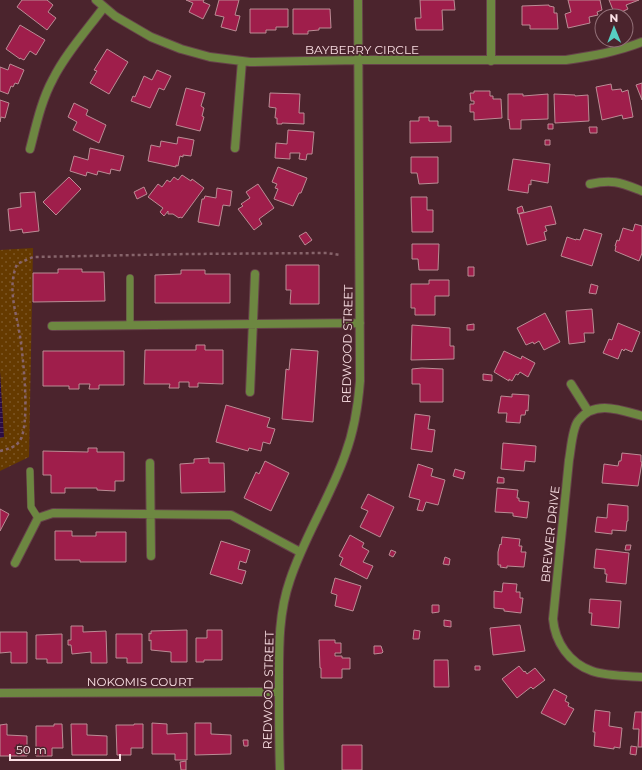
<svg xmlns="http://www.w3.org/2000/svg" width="642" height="770" viewBox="0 0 642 770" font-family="Montserrat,sans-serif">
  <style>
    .park { fill: url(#park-dots) }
    .water { fill: url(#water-rules) }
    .building { fill: #9f1e4b; stroke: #bb8c95 }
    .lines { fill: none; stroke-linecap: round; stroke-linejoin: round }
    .service-casing { stroke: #67424a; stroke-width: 8 }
    .minor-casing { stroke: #67424a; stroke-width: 10 }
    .path { stroke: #87646b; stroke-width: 2.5; stroke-dasharray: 3 3; stroke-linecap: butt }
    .service { stroke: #6d8741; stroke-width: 7 }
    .minor { stroke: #6d8741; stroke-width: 8 }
    .labels { text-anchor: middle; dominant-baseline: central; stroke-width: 3.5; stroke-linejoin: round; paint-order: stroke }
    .street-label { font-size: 12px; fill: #fbe0e5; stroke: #4b242d }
  </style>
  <defs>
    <pattern id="park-dots" width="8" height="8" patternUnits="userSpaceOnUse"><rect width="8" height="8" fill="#653a00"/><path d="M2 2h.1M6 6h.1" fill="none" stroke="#7c5625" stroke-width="1.8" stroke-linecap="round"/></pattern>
    <pattern id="water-rules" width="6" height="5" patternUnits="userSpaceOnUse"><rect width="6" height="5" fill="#2c0d44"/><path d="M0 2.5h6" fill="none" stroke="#4c305f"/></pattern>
  </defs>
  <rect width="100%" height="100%" fill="#4b242d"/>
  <path class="park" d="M33,248l-4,209 -29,14v-221z"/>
  <path class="water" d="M0,371l4,66 -4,1z"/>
  <path class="building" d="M22,0h25l6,5 -5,7 8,6 -9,12 -30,-23z
    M186,0h18l-1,2 7,3 -7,14 -14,-7 4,-9z
    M219,0h20l-4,15 5,1 -4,15 -15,-4 3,-10 -9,-2z
    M420,0h34l1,10h-13l1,20h-27l-1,-12h6z
    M568,0h32l2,10 -5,2 1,3 -9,2 1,6 -22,5 -3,-14 6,-2z
    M609,0h30l-13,5 2,4 -13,6z
    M549,5v1l5,1v6h3l1,16h-28v-4h-8v-19z
    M250,9h38v18h-12v3h-10v3h-16z
    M293,9h37l1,19h-12v2l-11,1v3h-15z
    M20,25l25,15 -9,15 -6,-4 -6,9 -4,-2v1l-14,-10z
    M107,49l21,13 -19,32 -19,-11 7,-12 -3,-1z
    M10,64l14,6 -6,14 -3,-1 -2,4 -2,-1 -3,8 -8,-3v-24l8,3z
    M157,70l14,6 -7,14 -5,-2 -9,20 -19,-7 2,-5 2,1 9,-21 8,4z
    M642,83v17l-6,-15z
    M611,84l1,6 9,-1 1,3 6,-2 5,27 -10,2 -1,-4 -20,5 -6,-33z
    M186,88l19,5 -4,13 3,2 -2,8 2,1 -4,14 -24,-6z
    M474,91h16v5h3v3h8l1,19 -28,2v-8h-4v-8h4v-3h-3l-1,-8h4z
    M270,93l30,1 -1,19h5v11l-22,-1v1h-5v-6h-2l1,-10 -7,-1z
    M508,94h15v2l25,-2v25l-27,1v9h-11l-1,-10 -1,1z
    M554,94l21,1v1l13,-1 1,26 -34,2z
    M0,100l9,3 -4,15 -4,-1 -1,5z
    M74,103l14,7 -2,5 20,10 -7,18 -26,-13 4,-8 -9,-5z
    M419,117h10v4h9v5h13v16l-41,1v-22h9z
    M548,124h5v5h-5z
    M589,127h8v6h-7z
    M288,130l26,2 -2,22h-5l-1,6 -7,-1 1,-6h-10v6l-15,-1 1,-15 11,1z
    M178,137l16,3 -3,16 -8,-1v2l-3,-1 -2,10 -2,-1v2l-28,-6 3,-16 9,2 1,-6 16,3z
    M545,140h5v5h-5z
    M90,148l34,8 -4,15 -9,-2 -1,5 -12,-3 -1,4 -10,-3 -1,4 -16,-5 4,-15 14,4z
    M411,157h27v26l-19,1 -2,-11h-6z
    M513,159l37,5 -2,19 -17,-3v5l-2,-1 -1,9 -20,-3z
    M278,167l29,11 -6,15h-2l-6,13 -19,-7 4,-10 -3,-1 2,-4 -5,-2z
    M182,175l9,6 1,-2 12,9 -22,30 -2,-1 -1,1 -6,-4h-5v-3l-4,5 -4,-4 3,-4 -15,-11 10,-13 4,3 5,-7 3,2 4,-5 4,3z
    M69,177l12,12 -25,26 -13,-13z
    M258,184l16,24 -15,11 3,5 -8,6 -16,-21 5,-3 -2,-2 9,-6 -4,-6z
    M144,187l3,7 -10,5 -3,-7z
    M217,188l15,3 -2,15 -7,-1 -4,21 -21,-4 4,-23h2l1,-3 11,2z
    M35,192l4,39 -16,2 -1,-4 -12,2 -2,-22 13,-2 -1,-14z
    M411,197h16v13h6v22h-21z
    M522,206l2,6 -6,2 -1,-6z
    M551,206l5,18 -11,2 2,5 -3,1 2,8 -19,5 -8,-31z
    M635,224l7,2v27l-3,8 -24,-10 1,-5h-1l2,-6 2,1 4,-13 10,3z
    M584,229l18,5 -10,32 -31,-10 6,-19 9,3v-1l4,1z
    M306,232l6,8 -7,5 -6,-9z
    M412,244h27l-1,26h-19l-1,-11h-6z
    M286,265h33v39h-29l1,-14h-5z
    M468,267h6v9h-6z
    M58,269h24v3h22l1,29 -72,1v-29h25z
    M181,270h24v4h25v29h-75v-28l26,-1z
    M429,280h20v16h-14v19h-20v-7h-4v-24h18z
    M591,284l7,2 -2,8 -7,-1z
    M592,309l2,24h-10l1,9 -16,2 -3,-33z
    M545,313l15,29 -16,8 -5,-9 -5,3 -1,-2 -7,3 -9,-17z
    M618,323l22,9 -8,20 -7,-3 -1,2 -2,-2 -4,10 -15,-6 6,-14 3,1z
    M474,324v6h-7v-5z
    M412,325l38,3v18h4v13l-43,1z
    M196,345h9v5h18v34l-25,-1v4h-9v-5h-10v6h-10l1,-4h-26l1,-34h51z
    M291,349l27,2 -5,71 -31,-3 4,-50 3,1z
    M43,351h81v34h-25v4h-10l1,-5h-11v5h-10v-3h-26z
    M504,351l17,8 1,-3 13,7 -7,14 -8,-5 -2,3 -2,-1 -4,7 -3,-2v2l-15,-9z
    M422,368l21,1v33h-23v-18h-8v-15z
    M483,374l9,1v6l-9,-1z
    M512,394l17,1 -1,16 -2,-1 -1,5h-4l-1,8 -14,-1 1,-9h-9l3,-17 11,1z
    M226,405l44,13 -3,9 8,2 -5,15 -7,-2 -2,9 -12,-3 -1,3 -32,-9z
    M415,414l15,2 -2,13 7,1 -3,22 -21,-3z
    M503,443l33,3 -1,16 -10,-1 -1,10 -23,-2z
    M88,448h9v4h27v29h-9v10l-18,-1v-2h-32v5h-14v-18h-8v-24l45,1z
    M622,453l19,2v7h1l-4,24 -36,-3 2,-19 14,2 1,-5h2z
    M209,458v5h15l1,29 -44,1 -1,-29 14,-1v-4z
    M265,461l24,12 -18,38 -27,-13 12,-26 3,2z
    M418,464l15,5 -2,7 14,4 -7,25 -12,-3 -3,9 -6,-1 3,-10 -11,-3z
    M455,469l10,3 -2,7 -10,-3z
    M498,477l6,1v5h-7z
    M497,488l21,2 -1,8h2v3l10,1 -2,16 -14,-2v-3l-18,-1z
    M368,494l26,13 -14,30 -20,-10 8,-16 -7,-3z
    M608,504l20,2v15h-1l-1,10 -14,-1v4l-17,-2 2,-15 10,1z
    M0,509l9,5 -9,17z
    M55,531h17v5h24v-4h30v30h-46v-2h-25z
    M350,535l14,8 -2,4 7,4 -6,11 10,4 -6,13 -27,-14 3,-7 -4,-2z
    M502,537l18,2 -1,7h3l-1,6h5l-2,15 -17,-1v2l-7,-1 1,-2h-3v-13l2,-8 1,1z
    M221,541l29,9 -4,13 -6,-2 -2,8 8,2 -4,13 -32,-10z
    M626,545h5l-1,5h-5z
    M596,549l33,4 -3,31 -20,-2 1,-8h-2v-5l-11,-1z
    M391,550l5,2 -3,5 -4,-2z
    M445,557l5,2 -1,6 -6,-1z
    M335,578l26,8 -8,25 -18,-5 2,-11 -6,-2z
    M503,583l14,1 -1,8h4v6h3l-2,15 -17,-2v-2l-10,-1v-17l8,1z
    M590,599l31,2 -2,27 -28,-3 1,-12h-3z
    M432,605h7v7l-7,1z
    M444,620l7,1v6l-7,-1z
    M520,625l5,26 -32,4 -3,-27z
    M71,626h12v6l23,-1 1,32h-16v-11l-19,2 -1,-9h-3v-5h3z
    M187,630v32h-16v-10l-20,-2v-10l-2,1v-8l2,1v-3z
    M207,630h15v30h-18v2h-8v-24h11z
    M414,630l6,1 -1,8h-6z
    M0,632h27v31h-16v-11l-11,1z
    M62,634v29h-15v-4h-11v-24z
    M116,634h26v29h-15v-5h-11z
    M319,640h16v3h6v10h-6v3h7v2h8v11h-8v9h-21v-10h-1z
    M374,646h7l2,6 -1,1 -8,1z
    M434,660h14l1,27h-15z
    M475,666h5v4h-5z
    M519,666l5,6 1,-1 2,3 8,-6 10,12 -12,9 -2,-2 -14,11 -15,-19z
    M554,689l13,7 -2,5 4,2 -1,3 6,3 -9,16 -24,-12z
    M595,710l15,2 -1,14 13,2 -2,20 -6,-1v2l-20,-3 1,-14h-2z
    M635,712h7v35h-4l1,-18h-6z
    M152,723l15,1v10l20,-1v27h-12v-6h-23z
    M195,723h16v11l20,1v19l-36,1z
    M7,724v11l20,1v20h-27v-31z
    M54,724h8l1,24h-11v8h-16v-30h18z
    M71,724h16v11l20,1v19h-35z
    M134,724h9v24h-12v7h-14l-1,-30h18z
    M243,740h5v6h-4z
    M342,745h20v25h-20z
    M631,746l6,1 -1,8 -6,-1z
    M186,761v9h-5l-1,-8z"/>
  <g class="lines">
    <g class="service-casing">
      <path id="service" d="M130,278v47
        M30,471l1,36 7,11"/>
    </g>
    <g class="minor-casing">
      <path id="minor" d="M96,0l19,16 36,21 30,12 29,8 40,5 108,-2h208c26,-4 51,-8 76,-18
        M491,61v-61
        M235,148l7,-87
        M30,149c6,-23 11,-48 23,-70 13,-26 34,-49 51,-72
        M590,184c24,-5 31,-1 52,7
        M52,326l308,-3
        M571,384l17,27
        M250,392l5,-118
        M642,416c-21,-6 -48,-17 -64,5 -6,8 -7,29 -9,39l-16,159c2,23 16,44 39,52 14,5 35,5 50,6
        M150,463l1,93
        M15,563l23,-45 15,-5 178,2 69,37
        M0,693l279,-1
        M280,770c-1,-28 -1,-57 -1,-85 0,-35 -1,-71 11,-105 14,-43 40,-82 55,-125 9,-24 13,-48 15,-74l-2,-381"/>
    </g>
    <path class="path" d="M0,451c7,-2 14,-3 19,-9 12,-15 4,-86 1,-106 -4,-25 -13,-48 -3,-72l16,-7 155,-3 139,-1 13,2"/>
    <use href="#service" class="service"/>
    <use href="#minor" class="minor"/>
  </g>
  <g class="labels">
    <g class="street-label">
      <text x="362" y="49">BAYBERRY CIRCLE</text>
      <text transform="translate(347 344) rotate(-89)">REDWOOD STREET</text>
      <text transform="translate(550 534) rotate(-84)">BREWER DRIVE</text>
      <text x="140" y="681">NOKOMIS COURT</text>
      <text transform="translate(268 690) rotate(-89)">REDWOOD STREET</text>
    </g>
  </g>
  <g transform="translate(614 28) rotate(359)"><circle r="19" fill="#4b242d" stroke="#916f77"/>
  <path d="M0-3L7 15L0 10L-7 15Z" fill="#57cec2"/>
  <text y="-6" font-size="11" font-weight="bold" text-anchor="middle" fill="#fbe0e5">N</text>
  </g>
  <path d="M10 754v6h110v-6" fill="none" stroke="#fbe0e5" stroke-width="2"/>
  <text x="16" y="754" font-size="12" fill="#fbe0e5" stroke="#4b242d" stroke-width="3" paint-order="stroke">50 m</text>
</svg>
